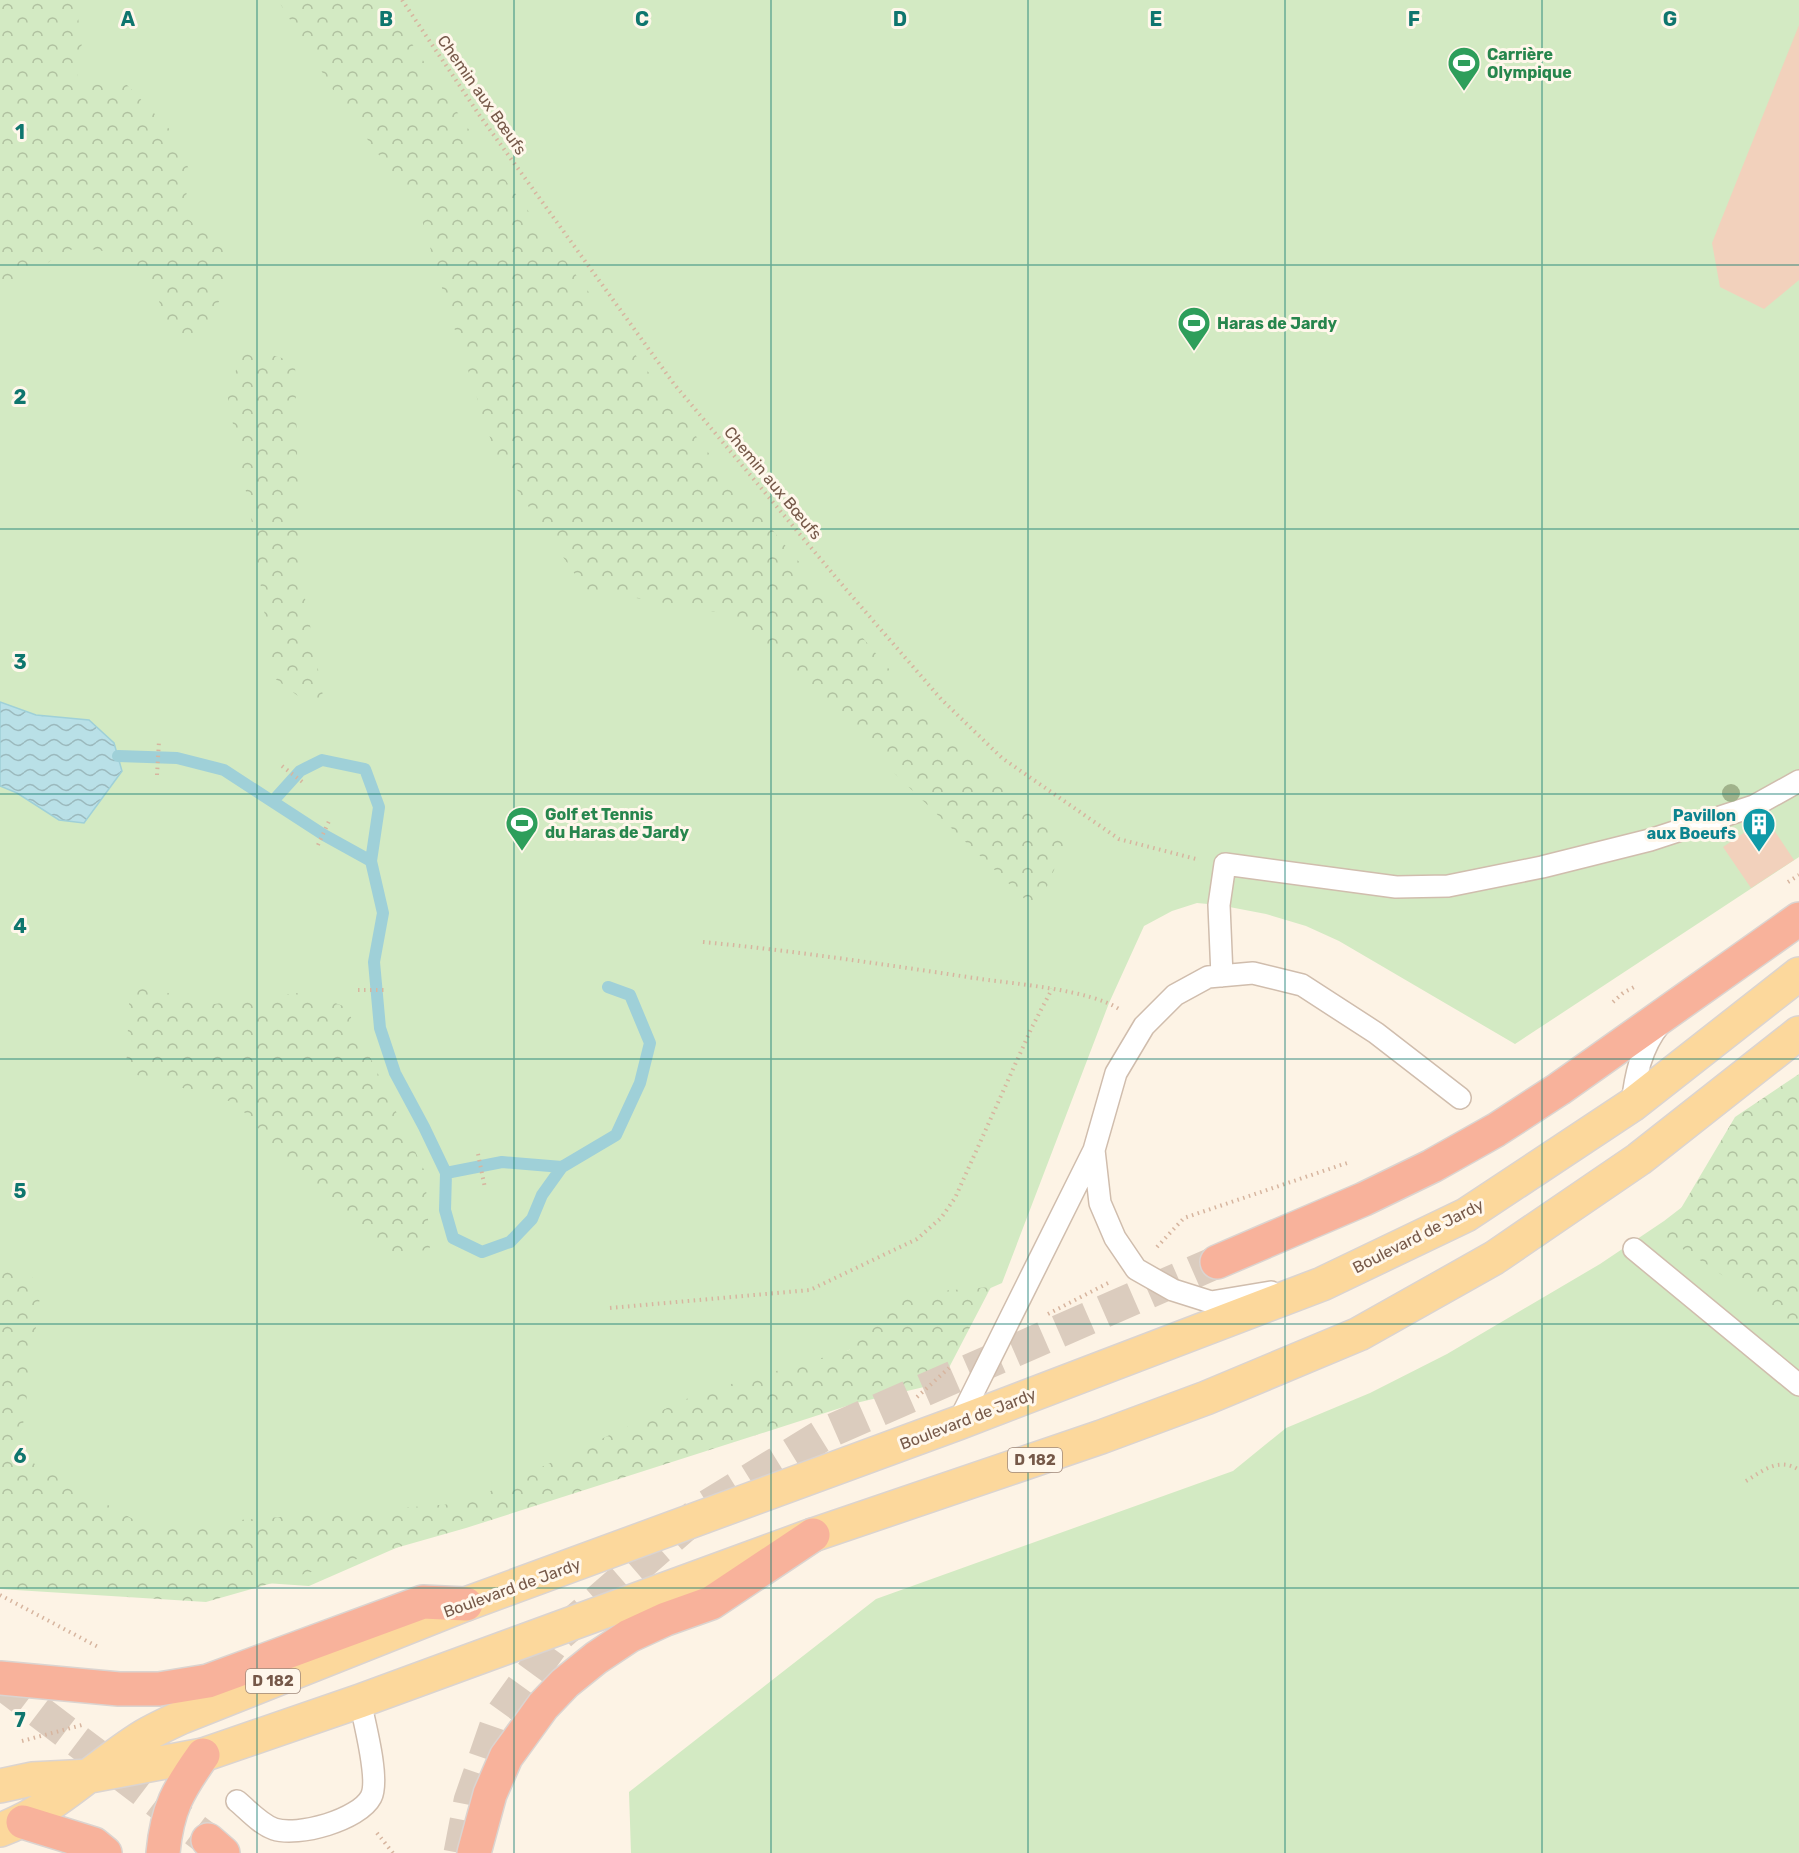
<svg xmlns="http://www.w3.org/2000/svg" width="1799" height="1853" viewBox="0 0 1799 1853" font-family="Rubik,sans-serif">
  <style>
    .grass { fill: #d3eac3 }
    .forest { fill: url(#forest-crowns) }
    .water { fill: url(#water-waves); stroke: #9fd0d8; stroke-width: 1.5 }
    .lines { fill: none; stroke-linecap: round; stroke-linejoin: round }
    .stream { stroke: #9fd0d8; stroke-width: 12 }
    .building { fill: #f2d1bc }
    .motorway-tunnel { stroke: #dbccbe; stroke-width: 33; stroke-dasharray: 33 16; stroke-linecap: butt }
    .service-casing { stroke: #d0bdad; stroke-width: 24 }
    .primary-casing { stroke: #dbd4d0; stroke-width: 36 }
    .motorway-casing { stroke: #dbd4d0; stroke-width: 36 }
    .path { stroke: #d7b59f; stroke-width: 4; stroke-dasharray: 1.5 4.5; stroke-linecap: butt }
    .service { stroke: #fff; stroke-width: 21 }
    .primary { stroke: #fcd89c; stroke-width: 33 }
    .motorway { stroke: #f8b29b; stroke-width: 33 }
    .tree { fill: #a0b28b }
    .grid { fill: none; stroke: #0f766e; stroke-width: 1.5; stroke-opacity: 0.55 }
    .labels { text-anchor: middle; dominant-baseline: central; stroke-width: 6; stroke-linejoin: round; paint-order: stroke }
    .shield { fill: #fff7eb; stroke: #9f887a; stroke-width: 1.5 }
    .shield-label { font-size: 15px; font-weight: bold; fill: #765949 }
    .leisure-label { font-size: 16px; font-weight: bold; fill: #27864d; stroke: #fff7eb; text-anchor: start }
    .street-label { font-size: 16px; fill: #765949; stroke: #fff7eb }
    .culture-label { font-size: 16px; font-weight: bold; fill: #0d838f; stroke: #fff7eb; text-anchor: end }
    .grid-label { font-size: 20px; text-anchor: middle; font-weight: bold; fill: #0f766e; stroke: #fff7eb; stroke-width: 6; stroke-linejoin: round; paint-order: stroke }
  </style>
  <defs>
    <pattern id="forest-crowns" width="20" height="18" patternUnits="userSpaceOnUse" patternTransform="scale(1.5)"><rect width="20" height="18" fill="#d3eac3"/><path d="M2 6a3 3 0 1 1 6 0M12 15a3 3 0 1 1 6 0" fill="none" stroke="#b0c1a0"/></pattern>
    <pattern id="water-waves" width="16" height="10" patternUnits="userSpaceOnUse" patternTransform="scale(1.5)"><rect width="16" height="10" fill="#b9e0e7"/><path d="M0 5q4-4 8 0t8 0" fill="none" stroke="#9bb9bd"/></pattern>
  </defs>
  <rect width="100%" height="100%" fill="#fdf3e5"/>
  <path class="grass" d="M0,0h1799v857l-284,187 -176,-103 -33,-15 -40,-12 -47,-9 -22,-2 -25,8 -28,15 -35,77 -107,280 -693,303 -309,-21z
    M1799,1117v736h-1168l-2,-61 247,-193 357,-128 53,-43 84,-35 77,-39 153,-90 64,-43z"/>
  <path class="forest" d="M0,0h75l7,42 -6,42 51,1 47,49 16,38 -7,43 41,32 2,41 -20,38 -29,15 -13,-24 -10,-32 -25,-15 -26,-19 -26,-4 -23,11 -43,33 -11,-3z
    M278,0h105l94,142 239,321 230,274 122,99 -31,75 -274,-265 -47,-34 -131,-23 -87,-127 -48,-147 -31,-105 -78,-107z
    M245,347l50,15 5,209 27,147 -54,-41 -20,-149 -26,-135z
    M130,984l84,20 91,-12 41,15 79,165 5,78 -50,3 -70,-67 -74,-83 -110,-31z
    M1799,1074v264c-39,-40 -88,-71 -135,-101l71,-120z
    M0,1267l42,14 -23,174 128,72 318,-24 232,-109 152,-44 52,-56 90,-7 -50,96 -85,20 -390,125 -260,74 -206,-13z"/>
  <path class="water" d="M0,702l36,13 53,5 25,23 8,28 -38,52 -25,-3 -42,-27 -17,-7z"/>
  <g class="lines">
    <path class="stream" d="M118,756l59,2 47,12 100,65 47,26 12,52 -9,49 6,66 15,45 29,54 22,46 -1,37 8,28 29,14 28,-10 22,-23 10,-24 20,-28 54,-32 24,-52 10,-40 -20,-48 -22,-8
      M273,801l27,-30 22,-11 43,9 14,38 -8,54
      M446,1173l56,-11 60,5"/>
  </g>
  <path class="building" d="M1799,25v255l-35,29 -44,-22 -8,-44z
    M1766,818l28,42 -43,28 -28,-41z"/>
  <g class="lines">
    <path class="motorway-tunnel" d="M0,1682l208,158
      M460,1853l10,-52 28,-81 62,-86 146,-127 120,-74 391,-171"/>
    <g class="service-casing">
      <path id="service" d="M1222,976l-3,-71 6,-41 171,23 52,-1 94,-19 108,-27 104,-34 45,-25
        M1632,1105c3,-28 9,-58 28,-81
        M1094,1150l6,53 15,35 21,31 37,21 38,12 60,-10
        M1634,1249l165,136
        M958,1423l136,-273 22,-77 28,-47 31,-31 33,-18 45,-4 49,12 74,48 84,65
        M237,1801c11,9 23,23 37,28 24,8 85,-9 97,-32 9,-17 -7,-76 -11,-96"/>
    </g>
    <g class="primary-casing">
      <path id="primary" d="M0,1786l32,-7 58,-3 113,-21 157,-54 453,-166 288,-98 105,-39 153,-64 135,-76 145,-99 160,-126
        M0,1830c55,-20 95,-64 144,-94 12,-7 25,-13 38,-19l284,-113 492,-181 364,-139 144,-69 166,-110 167,-131"/>
    </g>
    <g class="motorway-casing">
      <path id="motorway" d="M1217,1262l147,-63 68,-33 64,-36 63,-41 240,-170
        M0,1678l119,11h40l49,-8 215,-79 43,2
        M23,1822l71,22 11,9
        M208,1840l15,13
        M163,1853c4,-44 15,-63 40,-98
        M474,1853l16,-59 16,-37 37,-51 22,-23 31,-25 33,-22 37,-17 45,-16 102,-68"/>
    </g>
    <path class="path" d="M402,0l78,116 194,268 170,203 97,112 61,59 117,81 77,20
      M282,766l23,18
      M157,775l2,-34
      M318,845l12,-26
      M1788,882l11,-7
      M703,942c93,9 185,23 278,37 36,5 109,11 138,30
      M358,990h26
      M1613,1002l10,-9 13,-7
      M478,1154l7,34
      M1157,1247l27,-29 163,-55
      M610,1308l200,-18 107,-51 24,-21 14,-20 77,-171 20,-38
      M1048,1314l60,-31
      M917,1397l32,-29
      M1746,1481c18,-11 33,-24 53,-11
      M0,1595l100,53
      M22,1741l60,-16
      M377,1833l16,20"/>
    <use href="#service" class="service"/>
    <use href="#primary" class="primary"/>
    <use href="#motorway" class="motorway"/>
  </g>
  <circle class="tree" cx="1731" cy="793" r="9"/>
  <path class="grid" d="M257,0v1853M514,0v1853M771,0v1853M1028,0v1853M1285,0v1853M1542,0v1853M0,265h1799M0,529h1799M0,794h1799M0,1059h1799M0,1324h1799M0,1588h1799"/>
  <defs>
    <g id="stadium-pin" transform="scale(1.725)"><path d="M0 17L-7.5 6A9.5 9.5 0 1 1 7.5 6Z" fill="#2e9e5b" stroke="#fff7eb"/><path d="M0-5a6.5 5 0 1 0 0 10a6.5 5 0 1 0 0-10ZM-3.5-1.8h7v3.6h-7Z" fill="#fff"/></g>
    <g id="building-pin" transform="scale(1.725)"><path d="M0 17L-7.5 6A9.5 9.5 0 1 1 7.5 6Z" fill="#0f9aa8" stroke="#fff7eb"/><path d="M-4-6H4V6H1V3H-1V6H-4ZM-2.5-4.3h1.7v1.8h-1.7ZM.8-4.3h1.7v1.8H.8ZM-2.5-1h1.7V.8h-1.7ZM.8-1h1.7V.8H.8Z" fill="#fff"/></g>
  </defs>
  <g fill-rule="evenodd">
    <use href="#stadium-pin" x="1464" y="63"/>
    <use href="#stadium-pin" x="1194" y="323"/>
    <use href="#stadium-pin" x="522" y="823"/>
    <use href="#building-pin" x="1759" y="824"/>
  </g>
  <g class="labels">
    <g class="shield">
      <rect x="1008" y="1448" width="54" height="24" rx="4.5"/>
      <rect x="246" y="1669" width="54" height="24" rx="4.5"/>
    </g>
    <g class="shield-label">
      <text x="1035" y="1460">D 182</text>
      <text x="273" y="1681">D 182</text>
    </g>
    <g class="leisure-label">
      <text x="1487" y="54">Carrière<tspan x="1487" dy="18">Olympique</tspan></text>
      <text x="1217" y="323">Haras de Jardy</text>
      <text x="545" y="814">Golf et Tennis<tspan x="545" dy="18">du Haras de Jardy</tspan></text>
    </g>
    <g class="street-label">
      <text transform="translate(482 95) rotate(55)">Chemin aux Bœufs</text>
      <text transform="translate(773 483) rotate(50)">Chemin aux Bœufs</text>
      <text transform="translate(1418 1236) rotate(-27)">Boulevard de Jardy</text>
      <text transform="translate(968 1419) rotate(-21)">Boulevard de Jardy</text>
      <text transform="translate(512 1588) rotate(-20)">Boulevard de Jardy</text>
    </g>
    <g class="culture-label">
      <text x="1736" y="815">Pavillon<tspan x="1736" dy="18">aux Boeufs</tspan></text>
    </g>
  </g>
  <g class="grid-label">
    <text x="128" y="26">A</text>
    <text x="386" y="26">B</text>
    <text x="642" y="26">C</text>
    <text x="900" y="26">D</text>
    <text x="1156" y="26">E</text>
    <text x="1414" y="26">F</text>
    <text x="1670" y="26">G</text>
    <text x="20" y="139">1</text>
    <text x="20" y="404">2</text>
    <text x="20" y="669">3</text>
    <text x="20" y="933">4</text>
    <text x="20" y="1198">5</text>
    <text x="20" y="1463">6</text>
    <text x="20" y="1727">7</text>
  </g>
</svg>
